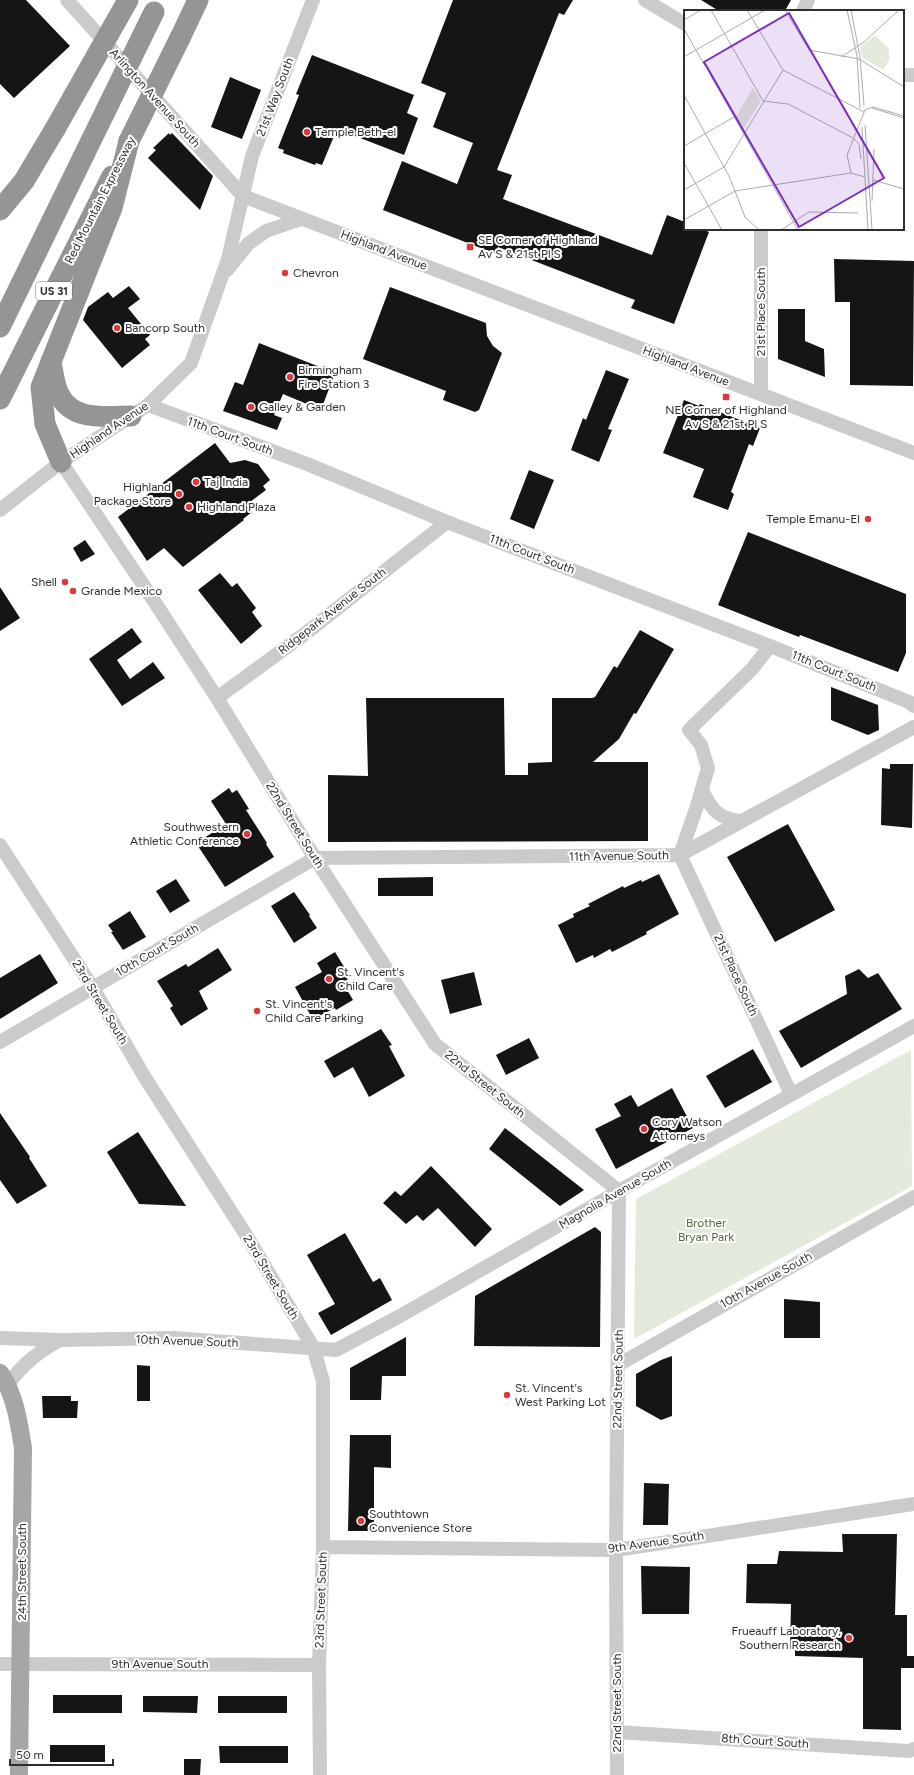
<svg xmlns="http://www.w3.org/2000/svg" width="914" height="1775" viewBox="0 0 914 1775" font-family="Figtree,sans-serif">
  <style>
    .green { fill: #e3eadc }
    .building { fill: #151515 }
    .lines { fill: none; stroke-linecap: round; stroke-linejoin: round }
    .minor { stroke: #cbcbcb; stroke-width: 14 }
    .major { stroke: #a6a6a6; stroke-width: 18 }
    .highway { stroke: #959595; stroke-width: 21 }
    .highway-bridge { stroke: #959595; stroke-width: 21 }
    .poi-dot { fill: #dd383c; stroke: #fff; stroke-width: 1.5 }
    .labels { text-anchor: middle; dominant-baseline: central; stroke-width: 4; stroke-linejoin: round; paint-order: stroke }
    .shield { fill: #fff; stroke: #6d6d6d; stroke-width: 1 }
    .shield-label { font-size: 11px; font-weight: bold; fill: #2e2e2e }
    .street-label { font-size: 12px; fill: #2e2e2e; stroke: #fff }
    .poi-label { font-size: 12px; fill: #2e2e2e; stroke: #fff; text-anchor: start }
    .park-label { font-size: 12px; fill: #4f673d; stroke: #fff }
    .inset-road { fill: none; stroke: #ababab; stroke-width: 1 }
    .view { fill: #7b2cbf; fill-opacity: 0.15; stroke: #7b2cbf; stroke-width: 2 }
    .inset-edge { fill: none; stroke: #2e2e2e; stroke-width: 2 }
  </style>
  <rect width="100%" height="100%" fill="#fff"/>
  <path class="green" d="M911,1050l1,136 -278,153 2,-140z"/>
  <path class="building" d="M0,0h26l44,46 -56,52 -14,-14z
    M453,0h120l-9,15 -5,-2 -62,157 15,5 -9,24 149,56 15,-40 18,7v7h17l7,3 -35,92 -43,-16 4,-8 -137,-53 -2,7 -113,-44 19,-49 55,23 16,-41 -40,-16 13,-34 -25,-10z
    M701,0h90l-6,11h-66z
    M312,55l102,40 -7,18 11,5 -14,37 -67,-26 -15,36 -6,-2 -1,2 -32,-12 1,-3 -6,-2 21,-53 -3,-1z
    M230,77l31,13 -19,49 -31,-12z
    M169,133l1,2 2,-2 41,43 -13,34 -52,-52 8,-8 -3,-2z
    M834,259l80,2 -1,125 -63,-1v-83h-15z
    M129,286l11,13 -12,9 22,27 -5,4 5,6 -28,23 -39,-48 5,-13 20,-15 5,6z
    M390,287l96,36 1,13 6,10 9,7 -23,57 -4,2 -32,-12 3,-9 -83,-32z
    M778,309h27v32l19,8 1,28 -47,-18z
    M259,343l76,30 -14,37 -38,-16 -9,21 8,3 -5,12 -54,-19 12,-29 8,3z
    M606,370l23,9 -21,50 4,1 -13,32 -28,-12 12,-32 3,2z
    M684,400l15,6 1,-2 60,24 -7,18 -4,-2 -18,48 3,2 -6,16 -35,-13 11,-28 -41,-16z
    M215,443l15,20 15,-3 13,4 12,16 -7,6 3,4 -20,15 6,7 -9,7 1,1 -61,47 -19,-19 -17,13 -29,-44z
    M529,470l25,10 -20,49 -24,-10z
    M748,532l158,62v59l-8,19 -98,-37 -1,2 -81,-32z
    M85,540l10,14 -14,8 -8,-14z
    M220,573l12,14 5,-4 19,25 -4,4 10,14 -21,18 -43,-54z
    M0,587l20,31 -20,13z
    M132,628l10,14 -25,18 13,19 23,-17 12,16 -43,28 -33,-47z
    M640,630l34,19 -38,65 -2,-1 -15,26 -26,23h55v79l-320,1v-67l40,1 -2,-78h138l1,77h23v-12l24,-1v-64h40l3,-1 19,-31 3,2z
    M831,687l47,18 1,25 -11,5 -37,-15z
    M890,764h23l-1,64 -31,-3 1,-57 8,1z
    M229,788l3,5 5,-3 12,19 -3,1 21,33 -1,1 8,13 -49,30 -29,-44 30,-19 -15,-23z
    M788,824l47,86 -60,32 -48,-85z
    M659,874l20,40 -33,18 1,2 -35,18 -2,-3 -16,9 -1,-3 -17,8 -18,-38 16,-8 -1,-3 17,-8 -2,-2 35,-18 1,2 17,-8 1,2z
    M433,877v19h-55v-18z
    M176,879l14,22 -20,12 -14,-22z
    M294,892l16,23 -1,1 8,12 -23,15 -23,-37z
    M130,911l16,26 -23,13 -12,-18h2l-5,-7z
    M218,948l14,22 -33,21 9,18 -27,17 -11,-18 3,-2 -16,-25 29,-17 2,3z
    M335,952l11,18 -3,2 8,13 -5,3 7,12 -17,10 -1,-2 -16,8 -1,-2 -6,4 -17,-31 27,-15 -5,-9z
    M40,954l18,29 -58,36v-41z
    M859,969l9,9 10,-5 24,36 -101,59 -22,-37 68,-37 -2,-18z
    M474,972l8,33 -32,9 -9,-34z
    M381,1029l11,16 -3,1 16,30 -36,21 -16,-30 -19,11 -10,-17z
    M529,1038l10,20 -33,17 -10,-20z
    M753,1049l19,33 -47,26 -19,-32z
    M672,1088l21,40 -77,41 -21,-40 26,-13 -7,-12 17,-9 7,12z
    M0,1113l30,44 -1,1 18,28 -30,18 -17,-24z
    M505,1128l79,62 -24,16 -71,-57z
    M138,1132l48,74 -47,-2 -32,-52z
    M431,1166l61,63 -17,18 -37,-39 -15,13 -6,-6 -11,9 -23,-21 12,-12 6,5z
    M595,1227l6,5 -1,115 -126,-1 1,-50z
    M345,1233l28,49 7,-4 12,22 -61,35 -13,-22 17,-9 -28,-49z
    M784,1299l36,3v36h-36z
    M406,1337v39h-24l-1,24h-31v-32z
    M672,1356v60l-11,4 -25,-14v-32l25,-14z
    M137,1365l13,1v35h-13z
    M42,1396h29v5h7l-1,17h-34z
    M350,1435h41v33l-17,-1v64h-26z
    M644,1483l25,1 -1,41h-25z
    M842,1534h55l-2,81h12v41h7v12h-13v62l-38,-1v-71l-68,-2v-6l-5,-1 1,-45 -45,-1 1,-39h30l2,-13 64,1z
    M641,1566l49,1 -1,47h-47z
    M53,1695h69v18h-69z
    M143,1696h55l-1,17 -54,-1z
    M218,1696h69v17h-69z
    M50,1745h55v17h-55z
    M219,1746h69v17h-68z
    M184,1759h17l-1,16h-16z"/>
  <g class="lines">
    <path class="minor" d="M67,0l176,196 671,257
      M645,0l40,24
      M803,11l5,-11
      M903,75h11
      M227,270l22,-27 17,-12 35,-12
      M761,394v-165
      M148,405l159,59 140,58 323,124 139,56 5,4
      M61,462l93,139 63,97 98,160 120,186 184,147 -3,359 1,225
      M0,510l61,-48 87,-57 43,-42 37,-104 24,-103 61,-156
      M217,698l89,-65 141,-111
      M702,790c10,21 17,29 40,31
      M0,845l93,143 51,88 104,162 65,109 10,34v166l-4,118 1,110
      M680,855l111,239
      M680,855l17,-49 11,-38 -7,-23 -12,-15 63,-61 18,-23
      M0,1042l315,-184 365,-3 234,-128
      M0,1338l61,2 112,-2 163,12 64,-34 228,-130 286,-160
      M618,1365l296,-168
      M8,1384c16,-21 29,-31 52,-44
      M323,1547l293,3 298,-46
      M1,1664l318,1
      M617,1732l292,19 5,-2"/>
    <path class="major" d="M0,1373c15,21 19,50 23,75l-4,327"/>
    <path class="highway" d="M180,38l18,-38
      M0,210l24,-29 31,-52
      M0,327l83,-170
      M51,361c2,11 3,23 8,33 13,28 47,22 72,22
      M0,399l112,-223
      M61,462l-16,-38 -4,-37 71,-179 17,-67"/>
    <path class="highway-bridge" d="M55,129l73,-129
      M129,141l51,-103
      M83,157l71,-145"/>
  </g>
  <g class="poi-dot">
    <circle cx="307" cy="132" r="4"/>
    <rect x="466" y="243" width="8" height="8" rx="2"/>
    <circle cx="285" cy="273" r="4"/>
    <circle cx="117" cy="328" r="4"/>
    <circle cx="290" cy="377" r="4"/>
    <rect x="722" y="393" width="8" height="8" rx="2"/>
    <circle cx="251" cy="407" r="4"/>
    <circle cx="196" cy="482" r="4"/>
    <circle cx="179" cy="494" r="4"/>
    <circle cx="189" cy="507" r="4"/>
    <circle cx="868" cy="519" r="4"/>
    <circle cx="65" cy="582" r="4"/>
    <circle cx="73" cy="591" r="4"/>
    <circle cx="247" cy="834" r="4"/>
    <circle cx="329" cy="979" r="4"/>
    <circle cx="257" cy="1011" r="4"/>
    <circle cx="644" cy="1129" r="4"/>
    <circle cx="507" cy="1395" r="4"/>
    <circle cx="361" cy="1521" r="4"/>
    <circle cx="849" cy="1638" r="4"/>
  </g>
  <g class="labels">
    <rect class="shield" x="36" y="282" width="36" height="18" rx="3"/>
    <g class="shield-label">
      <text x="54" y="291">US 31</text>
    </g>
    <g class="street-label">
      <text transform="translate(275 97) rotate(-69)">21st Way South</text>
      <text transform="translate(155 98) rotate(48)">Arlington Avenue South</text>
      <text transform="translate(100 200) rotate(-63)">Red Mountain Expressway</text>
      <text transform="translate(384 250) rotate(21)">Highland Avenue</text>
      <text transform="translate(761 312) rotate(-90)">21st Place South</text>
      <text transform="translate(686 366) rotate(21)">Highland Avenue</text>
      <text transform="translate(109 430) rotate(-34)">Highland Avenue</text>
      <text transform="translate(230 436) rotate(20)">11th Court South</text>
      <text transform="translate(532 554) rotate(21)">11th Court South</text>
      <text transform="translate(332 611) rotate(-38)">Ridgepark Avenue South</text>
      <text transform="translate(834 671) rotate(22)">11th Court South</text>
      <text transform="translate(295 825) rotate(58)">22nd Street South</text>
      <text transform="translate(619 856) rotate(-1)">11th Avenue South</text>
      <text transform="translate(157 950) rotate(-30)">10th Court South</text>
      <text transform="translate(736 975) rotate(65)">21st Place South</text>
      <text transform="translate(100 1002) rotate(59)">23rd Street South</text>
      <text transform="translate(485 1084) rotate(39)">22nd Street South</text>
      <text transform="translate(615 1194) rotate(-30)">Magnolia Avenue South</text>
      <text transform="translate(271 1277) rotate(59)">23rd Street South</text>
      <text transform="translate(766 1280) rotate(-29)">10th Avenue South</text>
      <text transform="translate(187 1341) rotate(2)">10th Avenue South</text>
      <text transform="translate(618 1379) rotate(-89)">22nd Street South</text>
      <text transform="translate(656 1542) rotate(-8)">9th Avenue South</text>
      <text transform="translate(22 1572) rotate(-90)">24th Street South</text>
      <text transform="translate(321 1600) rotate(-88)">23rd Street South</text>
      <text x="160" y="1664">9th Avenue South</text>
      <text transform="translate(617 1703) rotate(-90)">22nd Street South</text>
      <text transform="translate(765 1741) rotate(4)">8th Court South</text>
    </g>
    <g class="poi-label">
      <text x="315" y="132">Temple Beth-el</text>
      <text x="478" y="240">SE Corner of Highland<tspan x="478" dy="14">Av S &amp; 21st Pl S</tspan></text>
      <text x="293" y="273">Chevron</text>
      <text x="125" y="328">Bancorp South</text>
      <text x="298" y="370">Birmingham<tspan x="298" dy="14">Fire Station 3</tspan></text>
      <text x="259" y="407">Galley &amp; Garden</text>
      <text x="726" y="410" text-anchor="middle">NE Corner of Highland<tspan x="726" dy="14">Av S &amp; 21st Pl S</tspan></text>
      <text x="204" y="482">Taj India</text>
      <text x="171" y="487" text-anchor="end">Highland<tspan x="171" dy="14">Package Store</tspan></text>
      <text x="197" y="507">Highland Plaza</text>
      <text x="860" y="519" text-anchor="end">Temple Emanu-El</text>
      <text x="57" y="582" text-anchor="end">Shell</text>
      <text x="81" y="591">Grande Mexico</text>
      <text x="239" y="827" text-anchor="end">Southwestern<tspan x="239" dy="14">Athletic Conference</tspan></text>
      <text x="337" y="972">St. Vincent's<tspan x="337" dy="14">Child Care</tspan></text>
      <text x="265" y="1004">St. Vincent's<tspan x="265" dy="14">Child Care Parking</tspan></text>
      <text x="652" y="1122">Cory Watson<tspan x="652" dy="14">Attorneys</tspan></text>
      <text x="515" y="1388">St. Vincent's<tspan x="515" dy="14">West Parking Lot</tspan></text>
      <text x="369" y="1514">Southtown<tspan x="369" dy="14">Convenience Store</tspan></text>
      <text x="841" y="1631" text-anchor="end">Frueauff Laboratory,<tspan x="841" dy="14">Southern Research</tspan></text>
    </g>
    <g class="park-label">
      <text x="706" y="1223">Brother<tspan x="706" dy="14">Bryan Park</tspan></text>
    </g>
  </g>
  <g transform="translate(684 10)">
    <rect width="220" height="220" fill="#fff"/>
    <path d="M191,25l14,14v11l-6,10 -21,-13 -2,-10zM69,78l8,13 -18,28 -7,-12z" fill="#e3eadc"/>
    <path class="inset-road" d="M27,0l52,91 25,3 65,34M63,0l36,60 81,42M101,0l24,40 50,9 45,28M163,0l10,46 3,52M167,0l9,47 4,48M0,10l17,-10M0,19l21,37M0,47l81,-47M157,47l23,-15 35,-32M26,64l88,156M0,85l16,29M188,98l32,10M16,114l29,52 16,41 14,13M181,115l7,105M178,117l6,103M169,128l6,6 2,15M0,136l50,-29M0,153l38,67M40,157l59,-97M167,163l-4,-18 18,-45 8,-3 31,9M189,170l31,9M0,180l40,-23M188,191l2,-52M0,210l51,-29 116,-18 14,4M97,220l28,-18 49,1"/>
    <path class="view" d="M105,3l95,165 -85,49 -95,-165z"/>
    <rect width="220" height="220" class="inset-edge"/>
  </g>
  <path d="M10 1759v6h103v-6" fill="none" stroke="#2e2e2e" stroke-width="2"/>
  <text x="16" y="1759" font-size="12" fill="#2e2e2e" stroke="#ffffff" stroke-width="3" paint-order="stroke">50 m</text>
</svg>
